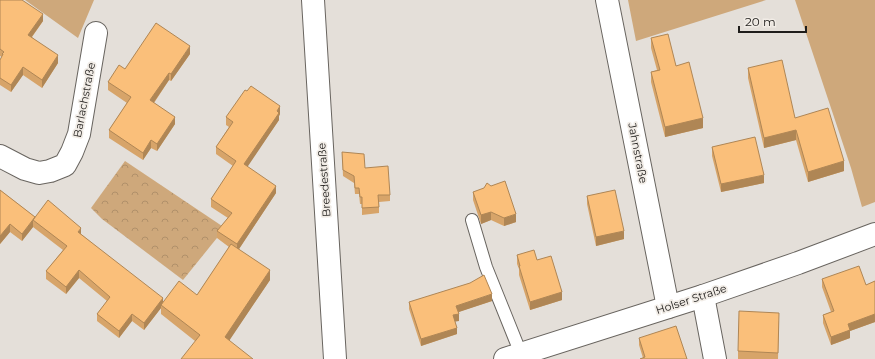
<svg xmlns="http://www.w3.org/2000/svg" width="875" height="359" viewBox="0 0 875 359" font-family="Montserrat,sans-serif">
  <style>
    .grass { fill: #cea87b }
    .park { fill: url(#park-crowns) }
    .lines { fill: none; stroke-linecap: round; stroke-linejoin: round }
    .lane-casing { stroke: #68645f; stroke-width: 14 }
    .street-casing { stroke: #68645f; stroke-width: 24 }
    .secondary-casing { stroke: #68645f; stroke-width: 24 }
    .lane { stroke: #fff; stroke-width: 12 }
    .street { stroke: #fff; stroke-width: 22 }
    .secondary { stroke: #fff; stroke-width: 22 }
    .wall { fill: #d7a469 }
    .shaded-wall { fill: #af8655 }
    .building { fill: #fabf7a; stroke: #af8655 }
    .labels { text-anchor: middle; dominant-baseline: central; stroke-width: 3.5; stroke-linejoin: round; paint-order: stroke }
    .street-label { font-size: 11px; fill: #1f1d1b; stroke: #f1ece6 }
  </style>
  <defs>
    <pattern id="park-crowns" width="20" height="18" patternUnits="userSpaceOnUse"><rect width="20" height="18" fill="#cea87b"/><path d="M2 6a3 3 0 1 1 6 0M12 15a3 3 0 1 1 6 0" fill="none" stroke="#b0906a"/></pattern>
  </defs>
  <rect width="100%" height="100%" fill="#e4dfd9"/>
  <path class="grass" d="M25,0h69l-16,38z
    M628,0h138l-130,41z
    M795,0h80v202l-13,5 -11,-39z"/>
  <path class="park" d="M125,161l100,67 -42,52 -81,-61 -11,-11z"/>
  <g class="lines">
    <g class="lane-casing">
      <path id="lane" d="M472,220l14,47 35,87"/>
    </g>
    <g class="street-casing">
      <path id="street" d="M313,0l22,359
        M607,0l61,307
        M0,156l25,13 14,4 11,-2 15,-6 7,-13 7,-18 17,-101
        M703,296l12,63"/>
    </g>
    <g class="secondary-casing">
      <path id="secondary" d="M505,359l198,-63 95,-33 77,-29"/>
    </g>
    <use href="#lane" class="lane"/>
    <use href="#street" class="street"/>
    <use href="#secondary" class="secondary"/>
  </g>
  <path class="wall" d="M0,0l43,21 -11,16 26,26 -16,25 -19,-13 -12,17 -11,-7v-25l2,-3 -2,-1z
    M651,38l25,28 27,62 -38,9 -14,-55v-10l6,-2 -6,-22z
    M190,54l-19,27 -2,-1 -15,23 21,21 -18,27 -6,-3 -8,12 -34,-22v-8l18,-27 -19,-13v-8l17,-13z
    M748,68l47,50 49,53 -36,11 -12,-42 -32,8 -16,-70z
    M280,114l-1,2v4l-32,46 29,27 -37,56 31,31 -41,60 -34,1 -34,-27v-6l-17,22 -12,-9 -13,17 -22,-17v-7l10,-13 -28,-23 -13,16 -20,-15v-8l17,-21 -30,-23 -11,14 -12,-9 -10,12v-54l35,27 46,17 82,68 34,-7 32,-48 -12,-9v-7l11,-13 -17,-11v-8l22,-33 -17,-12v-7l13,-20 -3,-2v-8z
    M712,147l52,36 -43,9 -9,-36z
    M342,152l23,16 25,27v6l-11,1v11l-17,2v-11h-2l-1,-10h-4l-1,-11 -11,-7z
    M473,192l43,30 -12,4 -13,-6 -10,4 -8,-24z
    M587,196l37,43 -28,7 -9,-42z
    M517,255l20,5 25,40 -32,10 -11,-35v-6l-2,-5z
    M822,279l44,6 9,-4v41l-25,9v7l-19,7 -8,-22v-8l8,-3 -9,-25z
    M492,301l-34,11 1,9h-4l2,13 -36,12 -12,-37v-7z
    M779,321l-1,38h-40v-8z
    M639,338l48,21 -44,-1 -4,-13z"/>
  <path class="shaded-wall" d="M43,14v7l-15,21v-7z
    M190,46v8l-19,27v-7z
    M58,55v8l-16,25v-8z
    M23,67v8l-12,17v-7z
    M169,73v7l-19,28v-8z
    M280,106v8l-1,2v4l-35,52v-8z
    M175,117v7l-18,27v-7z
    M703,118v10l-38,9v-10z
    M796,130v10l-32,8v-10z
    M151,140v8l-8,12v-7z
    M844,161v10l-36,11v-10z
    M764,175v8l-43,9v-8z
    M276,186v7l-39,59v-8z
    M491,212v8l-10,4v-9z
    M516,214v8l-12,4v-8z
    M33,220v7l-11,14v-7z
    M10,224v8l-10,12v-8z
    M81,228v7l-3,-3z
    M624,231v8l-28,7v-9z
    M79,270v8l-13,16v-7z
    M270,270v10l-45,67v-10z
    M562,292v8l-32,10v-8z
    M492,294v7l-36,12v-7z
    M163,298v7h-2v3l-17,22v-7z
    M132,314v7l-13,17v-7z
    M459,314v7l-6,1v-7z
    M875,314v8l-25,9v7l-19,7v-8l17,-13z
    M457,328v6l-36,12v-7z"/>
  <path class="building" d="M0,0h22l21,14 -15,21 30,20 -16,25 -19,-13 -12,18 -11,-7v-18l3,-6h-1l2,-2 -4,-3z
    M156,23l34,23 -19,28 -2,-1 -19,27 25,17 -18,27 -6,-4 -8,13 -34,-23 22,-33 -23,-15 11,-17 6,4z
    M668,34l8,32 13,-4 14,56 -38,9 -14,-55 9,-2 -9,-32z
    M782,60l13,58 33,-10 16,53 -36,11 -12,-42 -32,8 -16,-70z
    M251,86l29,20 -3,5 2,2 -35,51 32,22 -39,58 -20,-13 15,-18 -21,-14 25,-38 -20,-14 17,-25 -7,-5 19,-27 2,1z
    M755,137l9,38 -43,9 -9,-37z
    M342,152l22,2 1,14 23,-2 2,29h-12l1,12 -17,1v-11h-2l-1,-9h-4l-1,-12 -11,-6z
    M505,181l11,33 -12,4 -13,-6 -10,3 -8,-23 11,-4 3,-5 4,3z
    M0,190l35,27 -13,17 -12,-10 -10,12z
    M615,190l9,41 -28,6 -9,-41z
    M48,200l33,28 -3,4 85,66 -19,25 -12,-9 -13,17 -22,-17 13,-17 -31,-27 -13,17 -20,-16 21,-25 -34,-26z
    M231,244l39,26 -45,67 28,22h-72l19,-24 -39,-30 18,-24 18,14z
    M534,250l3,10 14,-4 11,36 -32,10 -11,-36h1l-3,-11z
    M859,266l7,19 9,-4v33l-27,10 2,6 -19,7 -8,-22 11,-4 -12,-32z
    M484,275l8,19 -36,12 3,8 -6,1 4,13 -36,11 -12,-37 61,-19z
    M739,311l40,2 -1,40 -40,-2z
    M676,326l11,33h-47l5,-2 -6,-19z"/>
  <g class="labels">
    <g class="street-label">
      <text transform="translate(84 100) rotate(-79)">Barlachstraße</text>
      <text transform="translate(638 153) rotate(79)">Jahnstraße</text>
      <text transform="translate(324 180) rotate(-94)">Breedestraße</text>
      <text transform="translate(691 299) rotate(-18)">Holser Straße</text>
    </g>
  </g>
  <path d="M739 26v6h67v-6" fill="none" stroke="#1f1d1b" stroke-width="2"/>
  <text x="745" y="26" font-size="12" fill="#1f1d1b" stroke="#f1ece6" stroke-width="3" paint-order="stroke">20 m</text>
</svg>
